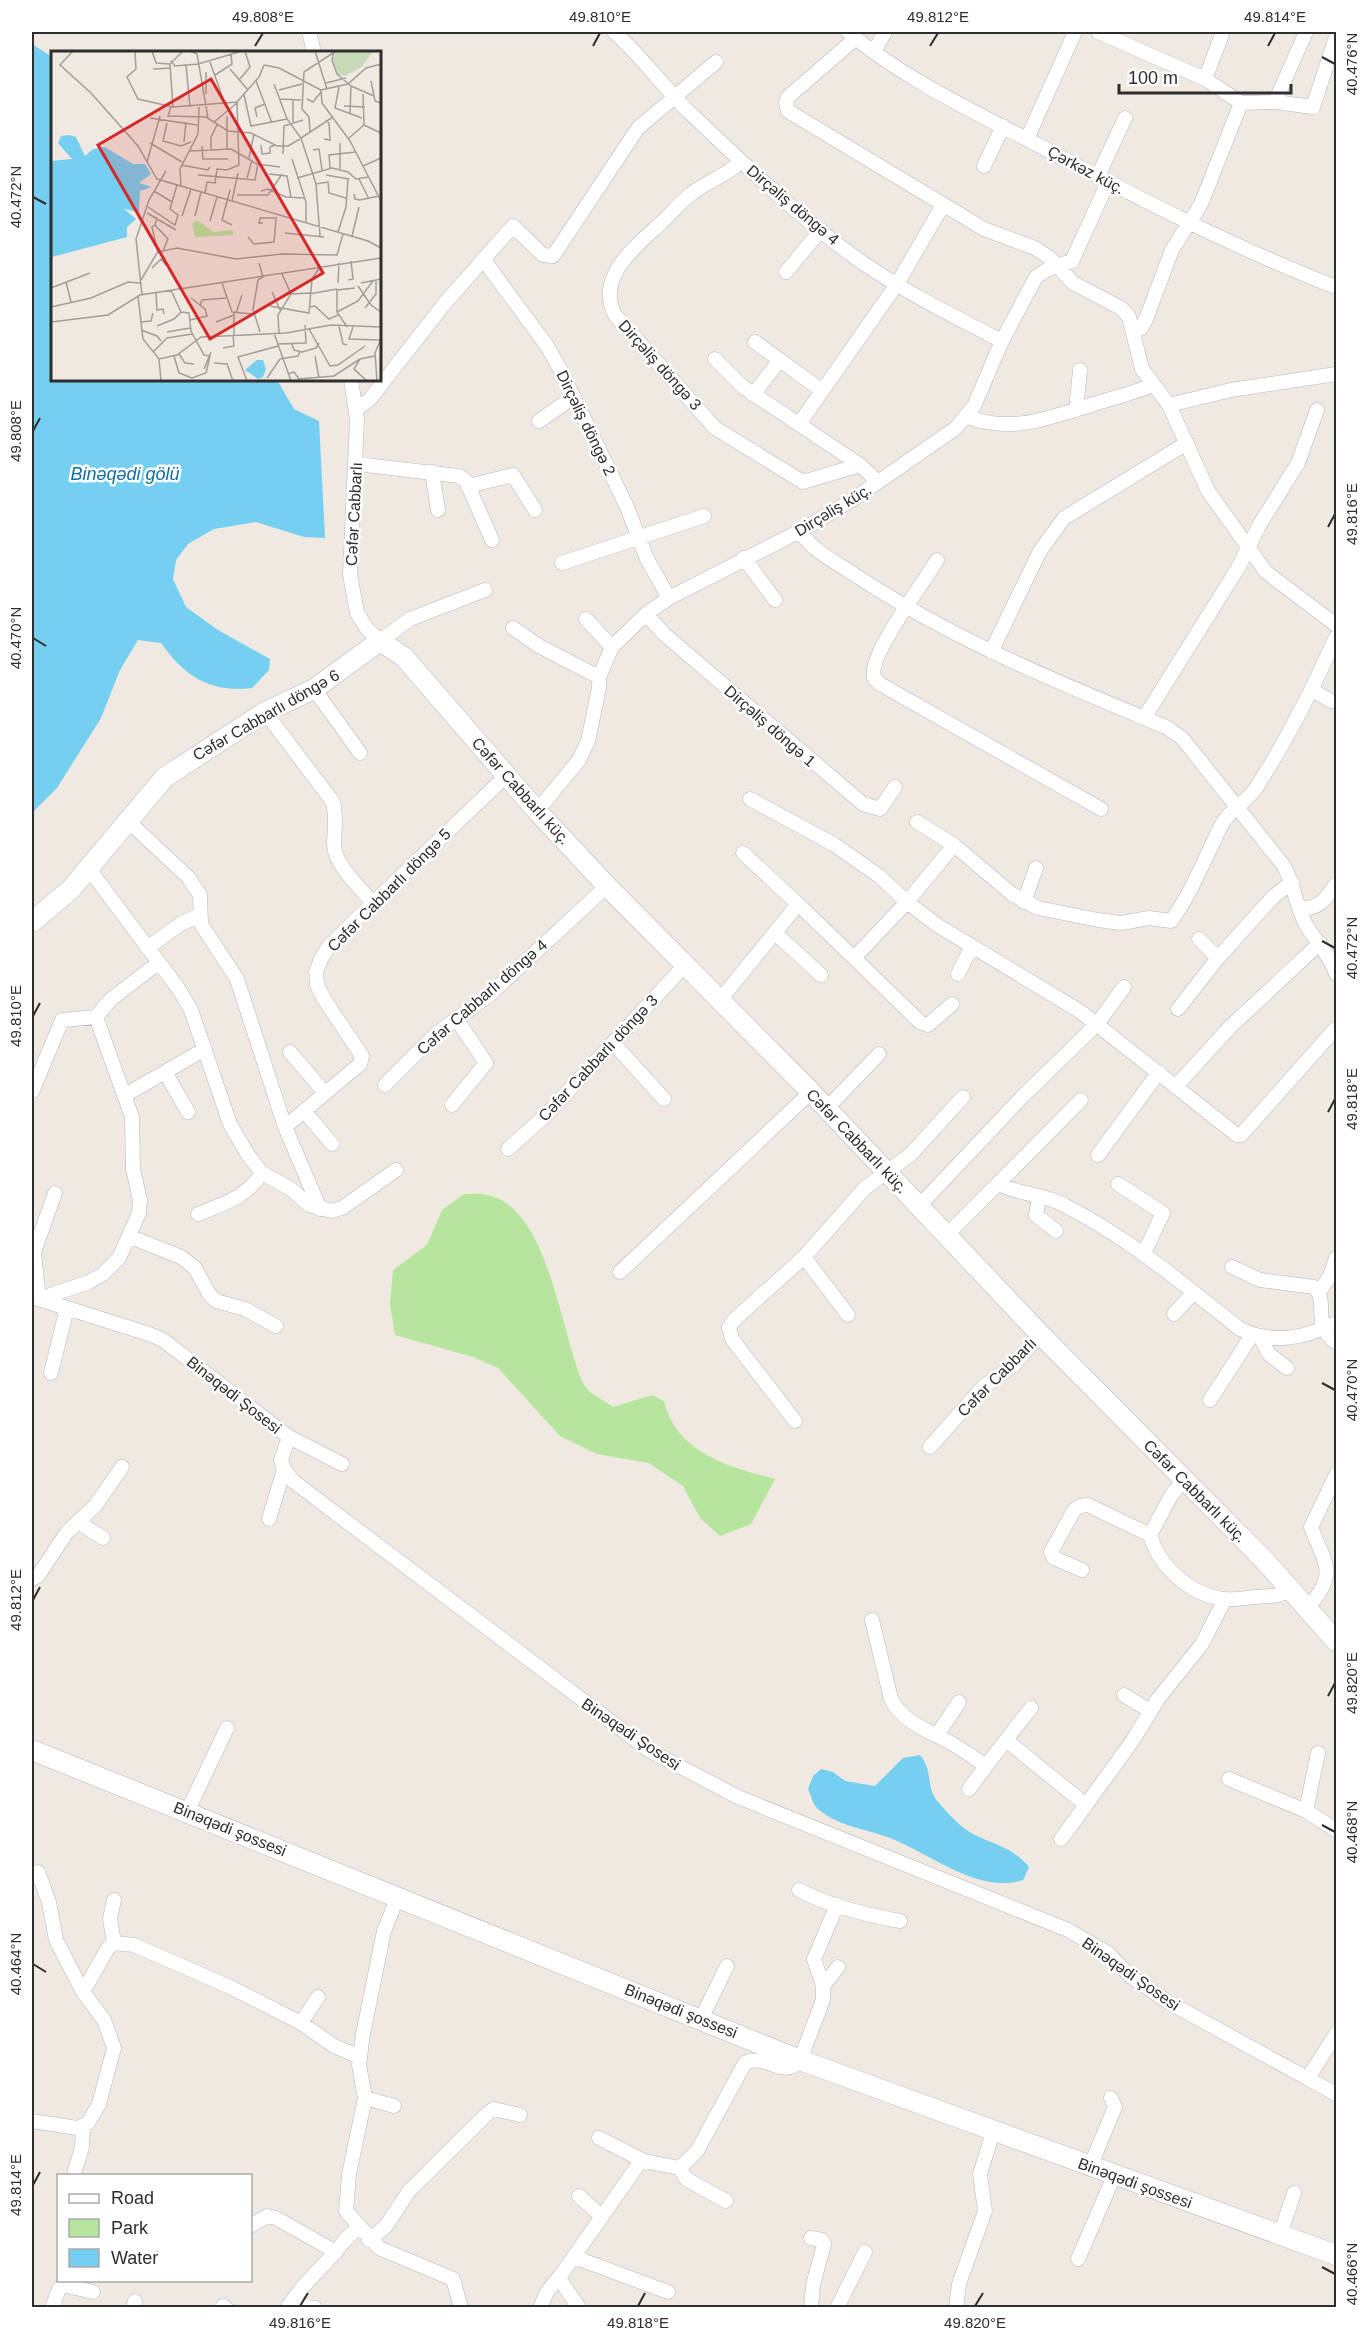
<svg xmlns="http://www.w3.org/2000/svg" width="1368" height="2339" viewBox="0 0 1368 2339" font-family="Helvetica,sans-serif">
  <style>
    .green { fill: #b6e59e }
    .water { fill: #75cff0 }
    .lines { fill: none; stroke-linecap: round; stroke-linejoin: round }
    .street-casing { stroke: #b4b7c1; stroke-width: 15 }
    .secondary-casing { stroke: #b4b7c1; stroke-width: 21 }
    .street { stroke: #fff; stroke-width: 14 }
    .secondary { stroke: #fff; stroke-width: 20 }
    .ticks { fill: none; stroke: #2e2e2e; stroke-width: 2 }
    .labels { text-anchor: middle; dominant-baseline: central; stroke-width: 5; stroke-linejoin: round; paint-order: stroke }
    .street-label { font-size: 16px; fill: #2e2e2e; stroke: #fff }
    .water-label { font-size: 18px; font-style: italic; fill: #0d6fa3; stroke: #fff }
    .inset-road { fill: none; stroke: #a29e99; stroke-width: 1.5 }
    .view { fill: #d62828; fill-opacity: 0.15; stroke: #d62828; stroke-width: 3 }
    .inset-edge { fill: none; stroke: #2e2e2e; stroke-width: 3 }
    .neatline { fill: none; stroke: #2e2e2e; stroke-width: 2 }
    .ticks-label { font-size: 15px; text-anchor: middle; fill: #2e2e2e }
  </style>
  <rect width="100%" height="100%" fill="#efe9e1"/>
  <path class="green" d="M464,1194c8,0 16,-1 23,1 63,12 74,143 97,190 4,8 21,16 29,22l39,-12 12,6c12,52 65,66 111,78l-24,45 -31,12 -20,-18 -17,-32 -34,-23 -52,-9 -37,-18 -62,-68 -25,-11 -78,-22 -5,-31 3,-34 34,-25 15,-35z"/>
  <path class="water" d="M32,44l20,13v323h225l17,29 25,12 6,117 -21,-1 -48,-15 -42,7 -26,15 -12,16 -3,19 13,28 32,23 52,29 -1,11 -17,18c-42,5 -68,-12 -91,-45l-23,-3 -18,30 -19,48 -44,70 -25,25z
    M920,1755c14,17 5,32 18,47 9,10 23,26 35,32 22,11 39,13 56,33l-6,13c-43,14 -90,-24 -128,-40 -25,-11 -55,-12 -77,-31 -5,-4 -7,-14 -10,-20l5,-13 8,-7 12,3 12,9 30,5 28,-28z"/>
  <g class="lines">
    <g class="street-casing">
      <path id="street" d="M309,32l5,20
        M614,32c27,23 48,54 74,79 56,53 112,108 175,152 44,30 92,54 139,78
        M848,32c56,47 123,78 188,112 99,52 196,103 300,143
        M1098,32l107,47
        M856,38l-68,59 -2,6 2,8 196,118 51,19 15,10 23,25 48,25 8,9 13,52 27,36 39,86 58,81 70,53
        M874,51l11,-19
        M1275,102l38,5 23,-70
        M1241,103l34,-1 31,-70
        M1027,139l48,-107
        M741,161c-14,15 -34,20 -50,33 -11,8 -20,20 -30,29 -25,23 -66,54 -46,92l100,113 88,54 57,-17
        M984,166l19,-40
        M1098,176l27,-58
        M483,259l64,87 14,25 66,136 20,52 22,39
        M786,272l35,-42
        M1134,332l7,-4 5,-9 26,-69 29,-46 40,-101 -36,-24 18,-47
        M755,342l66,48
        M715,359l28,28 117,78 18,17
        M351,380l6,40 -7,154 7,39 10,16 13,12 30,-22 75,-29
        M753,395l26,-34
        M1169,405l62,-15 105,-16
        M357,409l13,-10 75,-96 68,-77 30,29 10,1 85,-128 78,-66
        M1076,410l4,-40
        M968,417c45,17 82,0 126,-13 20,-7 39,-10 58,-19
        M539,421l33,-23
        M799,424l98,-140 46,-79
        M357,464l102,12 7,5 26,59
        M432,472l6,38
        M468,486l45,-11 22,35
        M800,531c11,19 34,30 52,42 101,67 203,108 314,154l16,11 102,128c10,19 12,40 22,59 10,17 24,30 30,49
        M744,558l31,42
        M937,560c-13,23 -70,96 -63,118l6,6 221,125
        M562,563l142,-47
        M646,614l18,20 199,170 17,5 15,-22
        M586,619l26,28
        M513,628l26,18 60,31
        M991,652l49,-101 24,-33 123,-75
        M314,689l46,64
        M1312,690l19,11
        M265,712l68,90c4,16 1,27 1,43 1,21 26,42 39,58
        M1144,718l94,-150 22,-44 38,-61 19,-53
        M750,799l85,46 44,31 28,26 30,23 144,87 156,123h4l95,-107
        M537,811l42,-51 9,-19 11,-53v-11l13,-30 34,-33 23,-16 131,-67 52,-31 104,-72 18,-22 28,-65 34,-64 12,-8 24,-8 36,-79
        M128,821l60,56 12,18 1,29 36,55 48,148 75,-63 2,-8 -38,-57 -7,-14 -1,-13 5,-13 8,-13 44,-43 133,-127
        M917,822l37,23
        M743,853l55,51
        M89,869l89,119 13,22 39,114 18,31 14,18 29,16 18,16 23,6 10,-3 54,-38
        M1024,902l12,-34
        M1300,908c19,2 26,-9 36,-24
        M775,933l46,42
        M1199,939l19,19
        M147,948l35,-25 18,-8
        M854,958l66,64 8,3 24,-21
        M958,974l13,-26
        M720,1000l78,-96 56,54 53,-56 47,-57 58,49 26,14 60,12 23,3 28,-5 22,3c22,-30 34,-64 51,-97 8,-15 25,-22 34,-36 31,-48 57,-100 80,-151
        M1178,1009l40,-51 55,-61 19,-15
        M613,1043l51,56
        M290,1052l35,41
        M165,1072l23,40
        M385,1085l52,-52 51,-37 119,-110
        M1177,1085l53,-58 90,-84
        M32,1092l30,-72 34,-3
        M125,1095l80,-46
        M452,1105l34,-42 -29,-43
        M826,1109l53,-55
        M304,1111l28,33
        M285,1127l35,82
        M508,1149l38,-34 139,-150
        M1098,1155l61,-83
        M999,1184c21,11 45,10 65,21 65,33 119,79 176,124 33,16 64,9 96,-6
        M1118,1184l45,29 -19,40
        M55,1193l-21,59 5,47 50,-17 14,-8 16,-16 20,-45 1,-13 -7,-31 -1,-52 -36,-100 14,-17 48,-37
        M1039,1196l-3,19 20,16
        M919,1206l103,-109 75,-73 27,-37
        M198,1214c25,-10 49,-17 64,-41
        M947,1235l134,-135
        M131,1237l50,20 14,11 14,26 7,7 29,8 31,17
        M804,1257l44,58
        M1232,1267l28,13 54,7c16,16 -4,37 22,55
        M620,1272l191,-180
        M1319,1292l11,-16 6,-18
        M32,1297l117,37 14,6 126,97 -8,23 3,9 9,12 357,270 88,46 330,133 40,23 22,23 38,26 168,92
        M1174,1314l20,-22
        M1260,1337l9,17 18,14
        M51,1373l16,-65
        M1210,1400l42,-65
        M795,1421l-63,-82 -3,-12 5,-7 70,-63 61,-69 45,-33 53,-58
        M289,1437l53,27
        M930,1447l53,-60 31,-22 26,-31
        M269,1519l15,-50
        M78,1522l25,16
        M1150,1535l22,-41 11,-13
        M1082,1570l-28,-12 -3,-6 23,-42 6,-4 8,-1 62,30c9,32 40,59 73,64 10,1 22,-1 33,-2 13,-1 24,0 35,-8
        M32,1579l6,-3 29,-44 28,-26 27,-39
        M1307,1608c32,-34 18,-44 4,-81l25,-52
        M872,1620l19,79c12,24 37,31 60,44 12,7 24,15 35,23l20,-26 80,65 47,-65 25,-41 44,-55 23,-45
        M1124,1695l26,16
        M937,1735l22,-33
        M1006,1740l25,-32
        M1229,1779l77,32 30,19
        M969,1789l17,-23
        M1306,1811l12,-58
        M187,1812l40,-84
        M1061,1839l25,-34
        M799,1890c30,16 68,25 101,31
        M398,1896l-14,35 -21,103 -4,31 6,33 -16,76 -3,37 33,37 74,31 8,29
        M114,1943l-4,-24 4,-19
        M823,1986l15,-19
        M83,1992l25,-44 6,-5 20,2 96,42 71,36 33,23 26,11
        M701,2019l26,-53
        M301,2023l17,-26
        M1308,2078l28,-44
        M365,2098l29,8
        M32,2121l45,7 11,-5 11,-19 15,-56 -10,-28 -21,-28 -27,-52 -7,-38 -11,-30
        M599,2138l45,23
        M1090,2167l25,-60 -4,-9
        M680,2168l6,11 40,22
        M75,2170l7,-22 1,-21
        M579,2196l22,20
        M250,2226l17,-10 9,2 60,34
        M1280,2235l14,-42
        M811,2238l11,2 2,4 -11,41 -2,23
        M369,2240l17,-14 23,-35 80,-79 5,-3 26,6
        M574,2257l94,35
        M1078,2259l36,-83
        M559,2278l20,30
        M289,2305l26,3
        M223,2306l3,2
        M52,2308l7,-19 4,-4 30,7
        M133,2308l2,-7
        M288,2308c12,-21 24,-30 39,-47 12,-12 18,-24 32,-34
        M540,2308l7,-16 16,-20 75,-107 6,-4 36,7 17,-17 48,-88c20,-11 39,18 55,-3l23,-60v-14l-9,-27 23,-54
        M837,2308l28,-56
        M956,2308l3,-24 26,-73 -5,-37 13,-42"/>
    </g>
    <g class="secondary-casing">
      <path id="secondary" d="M32,922l39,-33 94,-112 100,-65 49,-23 66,-48 24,16 133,154 70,75 204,206 229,242 225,227 71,80
        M32,1750l768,310 536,195"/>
    </g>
    <use href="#street" class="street"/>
    <use href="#secondary" class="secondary"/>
  </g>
  <path class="ticks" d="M255,46l8,-13M593,46l7,-13M930,46l8,-13M1268,46l7,-13M1322,57l13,7M33,197l13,7M33,431l7,-13M1328,527l7,-13M33,638l13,8M1322,941l13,7M33,1016l7,-13M1328,1112l7,-13M1322,1383l13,7M33,1600l7,-13M1328,1696l7,-13M1322,1825l13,7M33,1964l13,8M33,2185l7,-13M1322,2267l13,7M300,2306l8,-13M638,2306l7,-13M975,2306l8,-13"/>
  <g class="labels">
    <g class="street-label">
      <text transform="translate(1086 170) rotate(28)">Çərkəz küç.</text>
      <text transform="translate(793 205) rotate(40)">Dirçəliş döngə 4</text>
      <text transform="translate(660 365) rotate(48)">Dirçəliş döngə 3</text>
      <text transform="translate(586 423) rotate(64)">Dirçəliş döngə 2</text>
      <text transform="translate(833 510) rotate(-31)">Dirçəliş küç.</text>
      <text transform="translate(354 514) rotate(-87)">Cəfər Cabbarlı</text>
      <text transform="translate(266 715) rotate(-30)">Cəfər Cabbarlı döngə 6</text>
      <text transform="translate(770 726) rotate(41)">Dirçəliş döngə 1</text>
      <text transform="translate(521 791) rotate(48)">Cəfər Cabbarlı küç.</text>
      <text transform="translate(389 890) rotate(-45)">Cəfər Cabbarlı döngə 5</text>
      <text transform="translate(482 997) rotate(-41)">Cəfər Cabbarlı döngə 4</text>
      <text transform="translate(598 1058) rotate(-47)">Cəfər Cabbarlı döngə 3</text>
      <text transform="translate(857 1141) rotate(46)">Cəfər Cabbarlı küç.</text>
      <text transform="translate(997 1377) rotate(-45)">Cəfər Cabbarlı</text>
      <text transform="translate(234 1395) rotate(38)">Binəqədi Şosesi</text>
      <text transform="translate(1195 1491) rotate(45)">Cəfər Cabbarlı küç.</text>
      <text transform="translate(631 1734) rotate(34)">Binəqədi Şosesi</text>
      <text transform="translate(230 1829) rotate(22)">Binəqədi şossesi</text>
      <text transform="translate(1131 1974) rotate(35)">Binəqədi Şosesi</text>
      <text transform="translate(681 2011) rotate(22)">Binəqədi şossesi</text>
      <text transform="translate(1135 2183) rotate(20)">Binəqədi şossesi</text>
    </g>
    <g class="water-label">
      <text x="125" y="474">Binəqədi gölü</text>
    </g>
  </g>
  <g transform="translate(51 51)">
    <rect width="330" height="330" fill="#efe9e1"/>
    <path d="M146,169l16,12 20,-2v5l-38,2 -3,-13z" fill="#b6e59e"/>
    <path d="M285,0h37l-11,16 -17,9 -7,-2 -5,-13z" fill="#c8d9b8"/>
    <path d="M18,84l7,2 9,19 8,-7 12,-2 28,17h12l6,10 -12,9 13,4 -12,4 -1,21 -15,-3 12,10 -9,8v10l-75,20 -1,-96 21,-2 -14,-16 3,-7zM206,309h6l3,9 -3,8 -5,2 -13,-9z" fill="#75cff0"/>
    <path class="inset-road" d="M22,0l-13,14 31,28 47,53 19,33 211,62 13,7M84,0l1,18 -9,8 11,22 35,8 64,-5 22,-25 5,-12M101,0l4,12 14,1M139,0l7,3 11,64M264,0l12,38M283,1l-2,8 5,14 14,12M120,10l4,5 23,-2 44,-13M159,11l15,42M135,14l4,42M213,14l15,3 42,22 1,13 28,38 31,60M102,18l18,-1M179,18l18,21M164,24l17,-11 -1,-10M188,29l11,-13 -5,-16M205,30l16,42M320,30l4,20 6,2M275,32l20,-5M223,33l13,35 14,19 15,46 4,52M300,35l23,10M288,36l-4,21 27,10M228,39l23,-6M270,39l27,-6 18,-16 15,-4M155,43v-22M312,43l1,31M193,44l7,31 36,-7M229,48l21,1M256,48l6,3 8,-10M293,55l21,1M120,56l-3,9 38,1 22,14 23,2 26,13h11l12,-7M122,56l-3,-43 13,-13M299,62l1,-27M176,65v34M206,66l-2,-9 10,-4M99,67l47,7M163,71l23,-19M242,71v-23M116,72l-4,18 18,5 10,-4M313,74l17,8M259,81l-1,-15 -7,-8 2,-37 32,-21M250,87l32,-21M298,87l15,-13M273,88l6,1 -1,-17 -4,-3M133,91l2,-20M99,92l32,19M289,92v26M210,94l1,9 8,-1v-6l5,-2M151,95l1,13h25M262,99l6,-1 3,21M139,100l41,-2 26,15 23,3M160,100v-14l6,-12M232,103l1,-28 19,-6M198,107l5,-24M241,108l14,43v20M96,111l13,-46M130,114l27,5 2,-3M312,115l18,-8M279,117l-1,-13 27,-3M218,123l18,2 4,21M147,124l57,5 3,-16M275,124l23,4M196,127l5,-18M246,127l35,-10 16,4 8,7 13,-2M308,128l10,20M265,133l12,-2 1,11 17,5M130,135l-1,-17 18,-35 1,-27M179,139l-8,30 10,5M103,140l18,11M210,140l7,-2 18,8 18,1M154,142l2,-11 8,1 2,-14 10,1 12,-5 -2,-63M303,143l1,5 5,1 19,-4M186,144h31l14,-21M181,150l6,-28M97,156l27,18 3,-10 -8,-6 7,-24M96,162l29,17M131,165l9,-27M144,165l6,-24M106,166l-2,8 13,14 -5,12M159,170l7,-24M212,172h-4l1,-5h17M104,174l-3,2 6,26M287,181l8,-25 2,-28M234,182l39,4M301,185l7,-29M197,186l6,7 20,-2 2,-23M208,212l4,14 -5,3 -5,29 7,23M101,217l9,-9 5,6M90,229l16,-27 6,-2 14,-3 59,11 46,-5 55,1 6,-21M297,229l5,-1 -2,-18M15,231l5,20M171,232l10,29 21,2M287,232l1,-20M310,232l20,-4M307,235l13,19 10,7M0,237l39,-15M120,239l10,22 8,1 2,18 13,24 6,1 -4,17 -14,5 -13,-5 -5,-17M221,241l8,18M105,242l1,17 6,-1 1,5M240,243l19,-1M258,243l28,-5M91,244l-6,-56 13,-39 17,-29M87,245l5,43 16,20 18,-4 24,-18 85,-4 45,-8 50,2M149,255l2,-6 24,-2M219,255l39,7 3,-34 8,-12M0,256l40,-9 37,-16 12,1M258,256l6,-1 14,13 9,-4M314,257l11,-14v-13M183,261v23M286,261l21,-11 15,-20M185,262l6,-18M139,269l17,-4 -2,-7 -14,-11M0,271l57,-7 32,-20 241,-37M89,271l11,-1 2,-8M165,271l18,-7M106,275l17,-7 7,-7M288,275l4,18 4,1M296,276l-10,-15v-22l18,-2M302,276l-4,12 32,1M258,278l21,37 8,-1 27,-19M90,279l16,6 4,5M116,281l23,-4M223,282l17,48M228,283l-1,-19 13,-21 -9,-20M226,293l29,-1 -1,-18M241,293l2,6 8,2 14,-4 3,-5M172,297l11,-2 -1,-11M102,301l14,-14 25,-4M128,303l6,9 9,1M264,305l4,22M108,308l2,22M163,312l13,1 6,17M153,318l7,-17M237,323l6,-2 5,7 35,-3 26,-17M216,327l13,-19 18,-3 2,-4M196,330l-9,-24 40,-11M316,330l-13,-12 6,-10 15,-3M326,330l-2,-28 6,-14"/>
    <path class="view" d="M160,28l112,194 -113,66 -112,-194z"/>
    <rect width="330" height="330" class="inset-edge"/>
  </g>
  <rect width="1368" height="2339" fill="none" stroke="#ffffff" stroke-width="66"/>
  <rect x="57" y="2174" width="195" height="108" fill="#ffffff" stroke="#ababab" stroke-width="1.5"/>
  <rect x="69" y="2194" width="30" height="9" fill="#ffffff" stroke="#ababab" stroke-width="1.5"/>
  <text x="111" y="2204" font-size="18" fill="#2e2e2e">Road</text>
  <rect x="69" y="2219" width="30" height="18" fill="#b6e59e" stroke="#ababab" stroke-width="1.5"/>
  <text x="111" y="2234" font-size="18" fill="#2e2e2e">Park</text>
  <rect x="69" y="2249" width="30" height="18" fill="#75cff0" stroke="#ababab" stroke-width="1.5"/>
  <text x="111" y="2264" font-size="18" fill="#2e2e2e">Water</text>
  <path d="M1119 84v9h172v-9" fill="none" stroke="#2e2e2e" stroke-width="3"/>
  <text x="1128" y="84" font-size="18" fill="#2e2e2e" stroke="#ffffff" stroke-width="4.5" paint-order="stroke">100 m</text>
  <rect x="33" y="33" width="1302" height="2273" class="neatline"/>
  <g class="ticks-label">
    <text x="263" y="22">49.808°E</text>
    <text x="600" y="22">49.810°E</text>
    <text x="938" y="22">49.812°E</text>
    <text x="1275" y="22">49.814°E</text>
    <text transform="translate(1352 64) rotate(-90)" y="5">40.476°N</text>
    <text transform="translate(16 197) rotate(-90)" y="5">40.472°N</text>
    <text transform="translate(16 431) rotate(-90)" y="5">49.808°E</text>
    <text transform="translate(1352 514) rotate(-90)" y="5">49.816°E</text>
    <text transform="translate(16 638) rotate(-90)" y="5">40.470°N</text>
    <text transform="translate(1352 948) rotate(-90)" y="5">40.472°N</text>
    <text transform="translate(16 1016) rotate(-90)" y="5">49.810°E</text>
    <text transform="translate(1352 1099) rotate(-90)" y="5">49.818°E</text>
    <text transform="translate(1352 1390) rotate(-90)" y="5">40.470°N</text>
    <text transform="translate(16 1600) rotate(-90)" y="5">49.812°E</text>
    <text transform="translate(1352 1683) rotate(-90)" y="5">49.820°E</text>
    <text transform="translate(1352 1832) rotate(-90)" y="5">40.468°N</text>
    <text transform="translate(16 1964) rotate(-90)" y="5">40.464°N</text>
    <text transform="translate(16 2185) rotate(-90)" y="5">49.814°E</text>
    <text transform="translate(1352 2274) rotate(-90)" y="5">40.466°N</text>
    <text x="300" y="2328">49.816°E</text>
    <text x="638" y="2328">49.818°E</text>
    <text x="975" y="2328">49.820°E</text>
  </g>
</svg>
